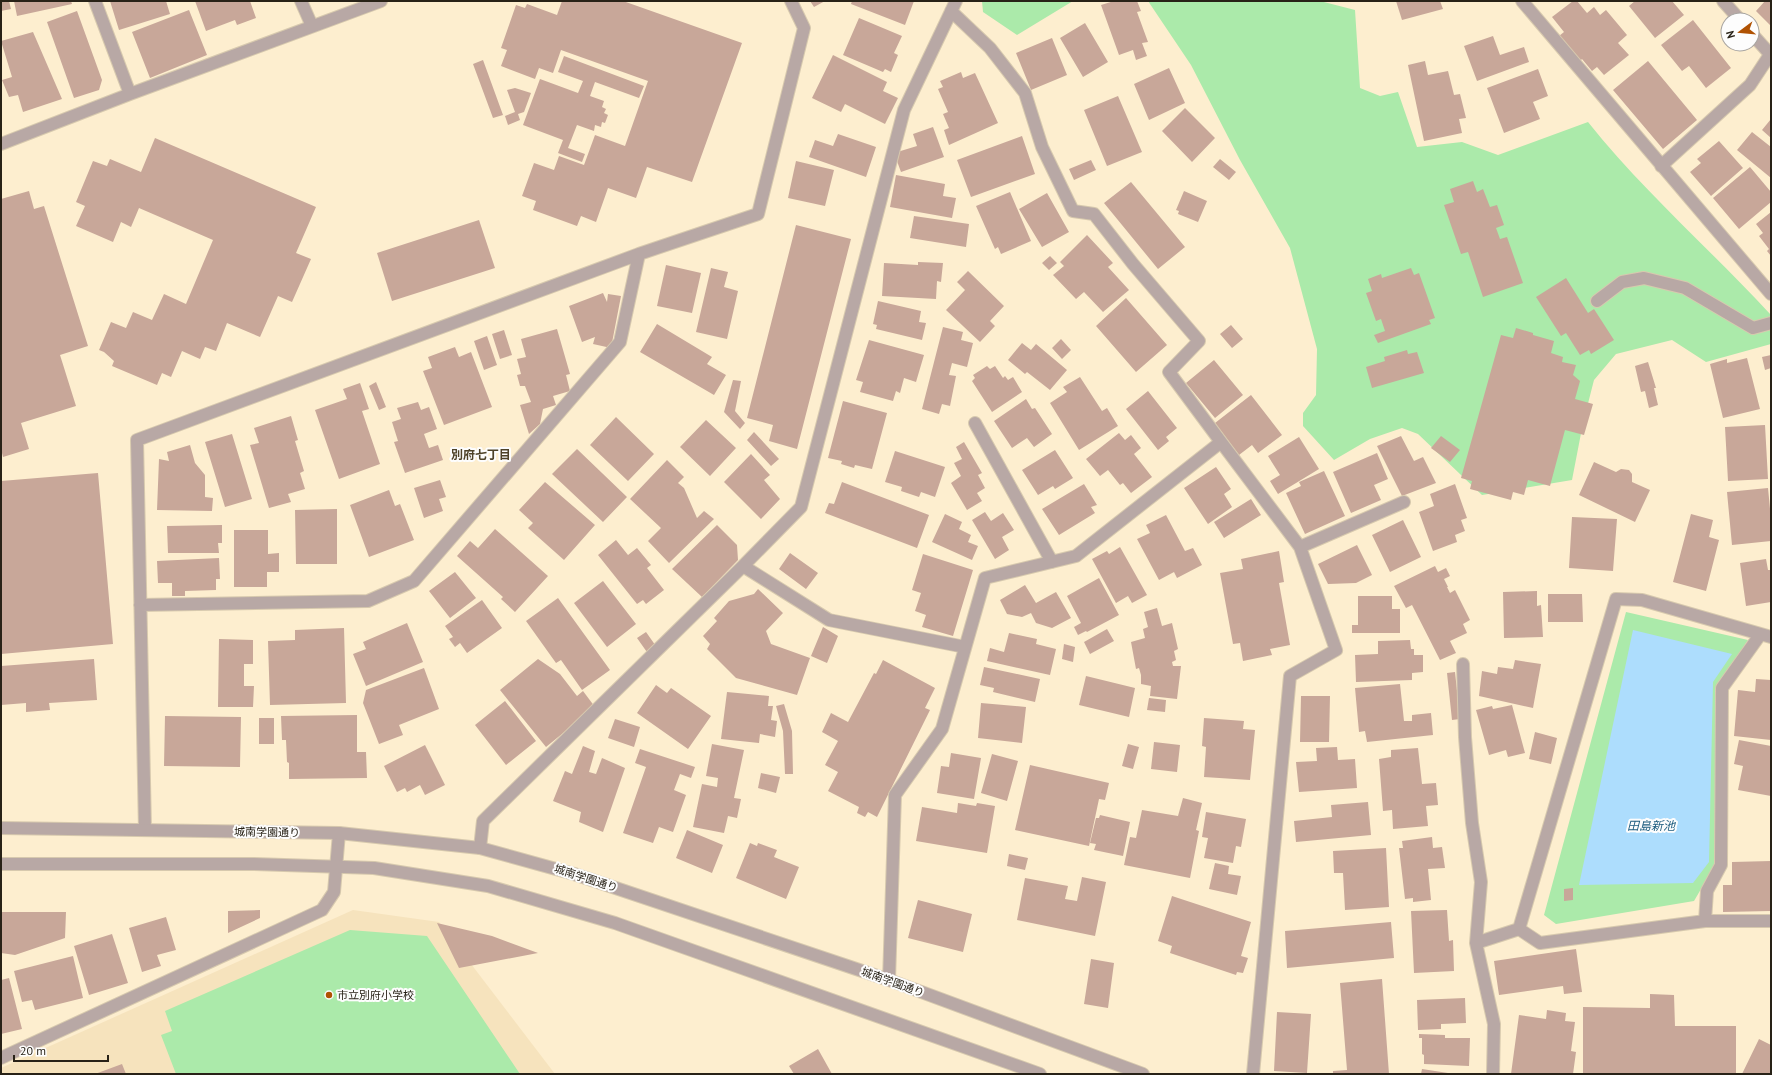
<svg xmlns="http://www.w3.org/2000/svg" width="1772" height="1075" viewBox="0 0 1772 1075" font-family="'PT Sans','Noto Sans JP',sans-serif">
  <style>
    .built { fill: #f6e3bd }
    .green { fill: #abeaaa }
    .water { fill: #adddfd }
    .building { fill: #c8a799 }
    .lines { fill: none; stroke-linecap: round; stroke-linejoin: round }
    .service-casing { stroke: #d7c9ae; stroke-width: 14 }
    .minor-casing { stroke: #d7c9ae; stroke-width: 14 }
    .tertiary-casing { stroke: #d7c9ae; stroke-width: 14 }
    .service { stroke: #b8a8a5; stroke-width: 12 }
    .minor { stroke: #b8a8a5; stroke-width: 12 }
    .tertiary { stroke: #b8a8a5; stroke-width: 12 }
    .poi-dot { fill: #b05202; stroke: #fdfdfd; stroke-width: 1.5 }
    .labels { text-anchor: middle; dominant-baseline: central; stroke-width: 4; stroke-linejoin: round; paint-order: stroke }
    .street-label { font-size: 11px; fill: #282217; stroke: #fdfdfd }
    .poi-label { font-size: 11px; fill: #282217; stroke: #fdfdfd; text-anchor: start }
    .neighbourhood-label { font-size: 12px; font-weight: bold; fill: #4e4228; stroke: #fdfdfd }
    .water-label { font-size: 12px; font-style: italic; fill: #1c5b7e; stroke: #fdfdfd }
  </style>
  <rect width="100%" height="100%" fill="#fdeecf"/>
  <path class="built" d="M353,910l86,12 116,152h-554v-6z"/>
  <path class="green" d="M982,1h91l-56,34 -34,-23z
    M1148,1h172l35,9 5,78 20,8 18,-4 19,55 45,-5 36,13 90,-33c55,69 123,128 183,193v29l-65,18 -34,-22 -56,14 -22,26 -11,43 -11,57 -90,15 -64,-61 -16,-6 -32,11 -36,21 -31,-34v-13l13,-18 1,-46 -27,-101 -50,-88 -49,-95z
    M1626,612l122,28 -31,47 -2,178 -21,36 -138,23 -12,-9z
    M350,930l77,6 93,138h-344l-15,-39 11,-4 -7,-20z"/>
  <path class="water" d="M1633,630l99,24 -19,28 -4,180 -16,21 -114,2z"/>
  <path class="building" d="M1,1h8l2,8 -10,2z
    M14,1h57l1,3 -55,12z
    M110,1h56l4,13 -51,16z
    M195,1h55l6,17 -19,7 -2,-5 -29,11z
    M562,1h61l119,42 -50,139 -45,-15 -11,31 -28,-10 -12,34 -15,-6 -4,10 -44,-16 3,-9 -14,-5 12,-33 20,7 5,-14 25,9 11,-30 30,11 23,-65 -87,-31 -8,23 -14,-5 -4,11 -34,-13 6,-16 -6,-2 15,-43 9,3 2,-4 30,11z
    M810,1h15l-11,6z
    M852,1h62l-9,24 -54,-21z
    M1114,1h23l4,10 -4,1 11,30 -6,1 5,13 -11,4 -3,-10 -14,5 -18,-50z
    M1396,1h44l3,8 -41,11z
    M1573,1h4l10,12 7,-6 6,8 6,-5 21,25 -9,8 11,12 -25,20 -7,-8 -5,4 -10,-12 -5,5 -7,-15 -11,-13 5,-4 -12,-15z
    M1635,1h37l12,14 -29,23 -26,-32z
    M1765,1h6v25l-15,-15z
    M189,10l18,45 -57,23 -18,-46z
    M77,11l25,69 -3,10 -25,8 -27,-76z
    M859,18l43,18 -8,17 4,2 -7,17 -6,-3 -2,3 -40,-17z
    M1693,20l38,48 -25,20 -17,-22 -7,5 -21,-26z
    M1085,23l23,39 -25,15 -23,-39z
    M33,32l29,67 -39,13 -5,-17 -9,2 -7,-17 10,-3 -11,-36z
    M1493,36l7,19 24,-8 5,15 -52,19 -13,-35z
    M1052,38l15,37 -36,15 -15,-37z
    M833,55l54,27 -4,9 15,7 -13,26 -40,-20 -4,8 -29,-14z
    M564,56l80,30 -5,12 -44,-16 -5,14 14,5 -2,6 4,2 -2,4 4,2 -3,8 -3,-1 -1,5 -6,-2 -1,6 -17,-6 -9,23 17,6 -3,8 -24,-9 5,-13 -40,-15 17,-46 38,14 5,-12 -25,-9z
    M483,60l20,55 -10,3 -20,-54z
    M1425,61l3,14 20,-4 6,24 6,-1 6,24 -7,1 3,14 -38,8 -16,-76z
    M1648,61l49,59 -34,29 -50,-59z
    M1169,68l16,35 -36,17 -15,-36z
    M1538,69l10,27 -15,6 7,17 -36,14 -17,-45z
    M961,72l2,6 12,-5 23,50 -49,22 -5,-15 5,-2 -6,-14 5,-2 -10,-23 5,-2 -3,-6z
    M515,88l16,5 -7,19 -6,2 2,6 -12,5 -3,-9 10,-4 -8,-22z
    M1118,96l24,56 -35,14 -23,-56z
    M1185,108l30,30 -23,24 -30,-31z
    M1771,119v19l-9,-8z
    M933,127l11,30 -43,15 -7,-19 23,-7 -4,-12z
    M1752,132l19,15v31l-34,-28z
    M838,134l38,13 -10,30 -57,-20 6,-17 18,6z
    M1022,136l13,38 -64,23 -14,-37z
    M155,138l161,69 -20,46 15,6 -19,43 -14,-6 -18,41 -33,-14 -11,28 -11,-4 -5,12 -18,-8 -11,26 -9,-4 -5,12 -45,-19 2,-5 -10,-9 -5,-2 12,-28 15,6 7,-16 19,8 12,-26 22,10 27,-64 -74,-32 -8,19 -10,-5 -8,20 -37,-16 9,-20 -9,-4 17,-41 14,5 3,-7 31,13z
    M1719,141l24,27 -32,28 -21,-24 11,-9 -4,-4z
    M1220,159l16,13 -7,8 -16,-13z
    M1091,160l5,10 -22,10 -5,-11z
    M796,161l38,9 -9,36 -37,-8z
    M1750,167l21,25v10l-32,27 -26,-31z
    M896,175l49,9 -2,12 13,2 -4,20 -62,-11z
    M1473,181l4,11 6,-3 7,18 7,-2 7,20 -8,3 4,11 7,-2 16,46 -40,14 -15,-45 -7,2 -17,-49 10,-3 -4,-13z
    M1131,182l54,65 -27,22 -54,-66z
    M29,191l5,18 10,-3 44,140 -28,9 16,51 -55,17 8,26 -26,8 -2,-8v-250z
    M1184,191l23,10 -9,21 -20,-8 1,-3 -3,-1z
    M1010,192l21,49 -30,13 -3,-7 -3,2 -19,-43z
    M1047,193l22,39 -27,15 -23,-38z
    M1771,212v44l-4,-5 2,-2 -10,-13 4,-3 -7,-9z
    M914,216l55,8 -3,23 -56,-9z
    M479,220l16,48 -103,33 -15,-48z
    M796,225l55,14 -54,210 -28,-8 4,-16 -26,-7z
    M1087,235l26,28 -5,4 21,23 -26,22 -19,-20 -8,7 -23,-24 11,-9 -4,-4z
    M1050,256l7,7 -8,7 -7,-7z
    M918,262l25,1 -2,19 -4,-1 -1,18 -54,-3 2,-33 34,2z
    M666,265l35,8 -9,40 -35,-7z
    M711,268l17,4 -4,15 14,4 -11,48 -31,-7z
    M1411,268l3,7 5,-2 16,45 -6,2 2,4 -53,19 -4,-8 11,-4 -4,-12 -5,2 -10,-28 6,-2 -4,-12 13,-5 1,4z
    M968,271l36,35 -14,15 5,5 -15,16 -34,-32 19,-20 -8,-8z
    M1566,278l22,35 6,-4 20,31 -23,14 -2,-4 -9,5 -14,-22 -5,3 -25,-39z
    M603,293l4,9 1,-8 13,2 -10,52 -18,-4 2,-7 -13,5 -13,-36z
    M1126,298l41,47 -31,27 -40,-46z
    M878,301l43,10 -2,11 7,1 -4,17 -46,-11 1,-4 -4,-1z
    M657,324l55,33 -5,7 19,11 -12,20 -74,-43z
    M1231,325l12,14 -11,9 -12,-14z
    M943,327l20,5 -2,8 12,3 -6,24 -15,-4 -3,12 7,1 -6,30 -8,-2 -3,10 -17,-5z
    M1516,328l17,5v2l21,6 -3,12 12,4 -1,5 14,3 -3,10 7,6 -5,18 18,5 -9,31 -19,-5 -15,56 -22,-6 -4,15 -11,-3 -2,8 -41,-11 2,-8 -11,-3 40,-143 12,3z
    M557,329l13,45 -4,1 4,16 -17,5 3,9 -13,4 -3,15 -11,10 -9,-29 11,-3 -6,-16h-5l-3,-11 4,-1 -4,-15 9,-2 -5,-18z
    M504,330l8,25 -12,4 -8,-25z
    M487,336l10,29 -13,5 -10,-29z
    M1061,339l10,11 -9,9 -10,-11z
    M869,340l55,15 -8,27 -12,-4 -4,15 -4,-2 -3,10 -33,-9 3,-10 -7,-2z
    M1022,343l9,7 5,-6 31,26 -17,20 -23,-18 -2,2 -17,-14z
    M455,347l4,10 12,-5 21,55 -48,18 -21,-54 9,-3 -4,-11z
    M1407,350l1,4 9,-2 7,21 -52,15 -6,-21 19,-6 -1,-4z
    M1771,355v13l-6,2 -3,-13z
    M1747,358l13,51 -37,9 -13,-54 17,-5v4z
    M1214,360l29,35 -28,23 -29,-35z
    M1648,362l8,26h-2l4,17 -9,3 -4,-17 -4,1 -6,-26z
    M987,366l3,3 5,-3 8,12 2,-2 3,4 5,-3 9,15 -30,20 -20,-31 3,-3 -2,-3z
    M1080,377l22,34 5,-3 11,18 -39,24 -29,-47 17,-11 -4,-5z
    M733,380l8,1 -6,30 10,12 -5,6 -16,-17z
    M376,382l10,25 -7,3 -10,-24z
    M360,383l9,26 -7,2 18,53 -41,15 -24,-69 32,-11 -4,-10z
    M1148,391l29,37 -11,9 3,4 -11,9 -32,-41z
    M1251,395l31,40 -24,18 -6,-8 -13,10 -24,-32z
    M1026,399l6,10 3,-1 17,26 -18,13 -7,-9 -15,10 -18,-27z
    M843,401l44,12 -15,56 -17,-4 -1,3 -13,-4 1,-3 -14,-3z
    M418,402l3,8 8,-3 8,22 -13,5 5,14 9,-3 5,15 -38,13 -11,-31 4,-1 -6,-19 9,-3 -4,-11z
    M291,416l7,24 -3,1 9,30 -4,2 5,16 -17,5 3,8 -22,6 -19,-63 9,-2 -5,-15z
    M616,417l38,37 -26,27 -38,-36z
    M706,420l30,28 -26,28 -30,-29z
    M1765,425l3,54 -40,2 -3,-54z
    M754,432l25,27 -8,7 -24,-26z
    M1119,433l6,7 6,-5 10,13 -7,6 18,23 -21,16 -8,-10 -3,2 -12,-15 -8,6 -14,-17z
    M232,434l20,65 -27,8 -20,-65z
    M1401,436l13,25 9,-4 13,26 -34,13 -25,-50z
    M1441,436l19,14 -10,12 -19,-14z
    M1299,437l20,32 -41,25 -8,-13 10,-6 -12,-19z
    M964,442l18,31 -4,2 7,13 -8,5 5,8 -15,9 -16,-27 10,-7 -7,-13 8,-4 -6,-12z
    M190,445l5,18 10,12v22l8,1 -1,13 -55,-1 2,-51 10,2 -2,-9z
    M577,449l50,48 -24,25 -51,-48z
    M1055,450l18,28 -18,11 -2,-3 -15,9 -16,-25z
    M895,451l50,16 -10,30 -14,-5 -2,5 -18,-6 1,-4 -17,-5z
    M1377,453l11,26 -14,6 7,15 -30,13 -18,-41z
    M751,454l19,21 -6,5 16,19 -19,20 -37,-37z
    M667,460l17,17 -6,6 6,5 13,30 7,-7 10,8 -45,44 -21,-22 13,-13 -31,-29z
    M1594,462l22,10 5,-3 8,1 3,4v8l18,8 -15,32 -56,-27z
    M1216,467l15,22 -7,5 8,13 -24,17 -24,-36z
    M1324,471l21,45 -40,18 -19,-41 15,-7 -2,-4z
    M98,473l15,171 -112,10v-173z
    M440,480l6,17 -7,2 4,12 -19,7 -10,-30z
    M545,482l50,43 -31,35 -36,-32 5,-5 -14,-13z
    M842,482l87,33 -12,33 -92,-35 4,-10 5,1z
    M1084,484l13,21 -6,2 4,6 -36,22 -17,-26z
    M1455,484l12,34 -6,2 4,11 -10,4 2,7 -24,9 -14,-39 15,-6 -4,-12z
    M1768,488l3,31v22l-39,4 -5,-53z
    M389,490l6,16 5,-2 14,36 -45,17 -19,-52z
    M1251,499l10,16 -37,23 -10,-16z
    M337,509v55h-41l-1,-54z
    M985,512l6,9 12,-8 11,17 -12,7 7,13 -14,9 -23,-39z
    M945,514l17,8 -3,7 12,6 -3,7 10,4 -6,14 -40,-18z
    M1691,514l22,6 -4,17 10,3 -13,51 -33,-9z
    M1166,515l19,36 8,-3 9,17 -25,13 -3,-6 -15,8 -22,-41 13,-6 -4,-8z
    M1572,517l45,2 -4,52 -44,-3z
    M1403,520l18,37 -31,15 -18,-37z
    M222,525v18h-4l1,10h-51l-1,-27z
    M717,525l20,20 1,15 -36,37 -30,-28z
    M495,529l53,47 -33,36 -14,-13 2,-2 -46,-41 13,-15 8,7z
    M234,530h34v24l11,-1v19h-12v15h-33z
    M616,540l12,15 9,-7 14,17 -4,3 17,22 -18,14 -3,-4 -6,4 -39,-49z
    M1357,545l15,30 -16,8 -28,1 -10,-20z
    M1120,547l27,48 -15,8 -4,-7 -12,7 -24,-44 15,-8 2,3z
    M1279,551l5,31 -5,1 11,62 -20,4 2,6 -29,6 -3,-18 -7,1 -13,-71 23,-4 -2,-10z
    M790,553l28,20 -12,16 -27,-20z
    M923,554l50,16 -20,66 -31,-9 4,-12 -11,-4 6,-18 -9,-3z
    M219,558l1,21h-4v11l-31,1v5h-13v-13h-14l-1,-22z
    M1766,559l2,11h3v32l-25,4 -6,-43z
    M1435,566l3,6 8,-4 4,8 -6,3 4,8h-1l3,6 5,-3 15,30 -7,4 4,9 -17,8 6,12 -16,7 -28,-55 -6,3 -12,-22z
    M455,572l21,26 -26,20 -21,-27z
    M1099,578l20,37 -32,17 -1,-1 -8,4 -4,-8 7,-4 -14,-27z
    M603,581l33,43 -29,23 -33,-44z
    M1025,585l11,18 20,-11 15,26 -19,10 -16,-5 -5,-10 -9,4 -15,-3 -7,-14z
    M758,589l25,24 -17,18 5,13 39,14 -13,37 -61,-17 -29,-29 3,-5 -7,-8 14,-15 -3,-3 15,-17 25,-7z
    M1537,591v15l4,-1 2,32 -39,1 -1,-46z
    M1548,594h34l1,28h-35z
    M1358,596h34v13h8v24h-48v-8h6z
    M558,598l52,72 -28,20 -21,-30 -5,3 -30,-42z
    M482,600l20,28 -35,25 -7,-10 -5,4 -6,-8 4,-2 -8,-11z
    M1157,608l5,18 10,-3 6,26 -4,2 2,9 -4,2 1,4h8l-4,33 -27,-3 1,-10 -10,-2v-9l-2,-7 -3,1 -5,-27 14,-4 -2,-9 5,-2 -4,-15z
    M407,623l16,39 -57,24 -13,-32 13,-5 -3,-7z
    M823,627l15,9 -11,27 -16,-7z
    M344,628l2,75 -76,2 -2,-64 27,-1v-10z
    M1107,629l7,12 -24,13 -6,-12z
    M646,632l12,17 -9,6 -12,-17z
    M1009,633l28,6 -1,5 20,5 -6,26 -63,-14 3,-13 14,4z
    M219,639l34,1v24h-9v22h10l-1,21h-35z
    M1410,640l1,9h3v6h9v17l-11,1v7l-56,2 -1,-27 23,-1v-13z
    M1064,644l11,3 -2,15 -11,-3z
    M94,659l3,41 -48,3 1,7 -24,2v-9l-25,2v-39z
    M538,659l22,15 17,22 6,-5 12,16 -49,40 -46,-57z
    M883,660l52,28 -10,20 5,2 -53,107 -9,-5 -3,5 -8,-4 2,-6 -31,-16 10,-19 -13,-7 13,-24 -16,-9 9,-19 17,9 26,-49 2,1z
    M1515,660l26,4 -8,44 -54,-12 3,-25 15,3 1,-7 15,2z
    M984,667l56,12 -5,23 -42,-10 1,-4 -14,-3z
    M424,668l15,41 -40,16 4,10 -24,9 -16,-41 3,-13z
    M1455,672l5,47 -8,1 -5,-47z
    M1086,676l49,12 -6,29 -50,-12z
    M1756,679l15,1v60l-37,-4 4,-46 17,2z
    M1400,684l4,37h8v-6l19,-2 2,22 -66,7 -2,-11 -6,1 -4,-44z
    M656,685l11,8 4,-5 40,28 -23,33 -51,-36z
    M727,692l42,4 -1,10h5l-2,14 6,1 -2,16 -15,-3 -1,9 -38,-4z
    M1301,696h29l-1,46h-29z
    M1149,698l17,2 -1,12 -18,-2z
    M505,701l31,40 -30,24 -31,-40z
    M981,703l45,4 -4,36 -44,-5z
    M784,704l8,27 1,43h-8l-2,-43 -7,-25z
    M1512,705l13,48 -17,4 -2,-7 -17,5 -13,-45 16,-4 1,3z
    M357,715v37h9l1,26 -78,1v-16l-2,-1 -1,-22h-4l-1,-24z
    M165,716l76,1 -1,50 -76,-1z
    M259,718h15v26h-15z
    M1204,718l40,3 -1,8 12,1 -5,50 -46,-3 2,-30 -4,-1z
    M615,719l25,8 -6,20 -26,-9z
    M1535,732l22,6 -6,26 -22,-5z
    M1739,740l32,6v50l-33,-6 5,-24 -9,-2z
    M1154,742l26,3 -3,27 -26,-3z
    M712,744l32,6 -10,48 7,1 -4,19 -9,-2 -4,17 -31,-6 9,-43 15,3 1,-9 -12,-2z
    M1128,744l11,3 -6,22 -11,-3z
    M425,745l20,40 -20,10 -5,-10 -13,7 -2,-4 -8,4 -13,-26z
    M583,746l12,5 -6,21 7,2 6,-16 23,10 -22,64 -24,-10 2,-10 -28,-11 12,-30 7,3z
    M1337,747l1,13 17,-1 2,29 -58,4 -3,-30 21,-1 -1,-13z
    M1418,748l4,36 14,-1 2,22 -12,1 2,20 -35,3 -1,-19 -9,1 -4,-52 12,-2v-7z
    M640,749l55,18 -4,11 -11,-4 -6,16 12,5 -13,37 -14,-5 -6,16 -30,-10 23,-66 -11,-4z
    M951,753l30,5 -7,41 -37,-6 4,-27 8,1z
    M992,754l26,7 -11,40 -26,-8z
    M1030,765l79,18 -4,17 -6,-1 -10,47 -74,-16z
    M761,773l19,4 -4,16 -18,-5z
    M1183,798l19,5 -6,27 3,1 -9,47 -66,-13 6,-28 6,1 6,-28 36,6z
    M1368,802l3,33 -75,7 -2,-21 38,-4 -1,-12z
    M958,803l18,3 1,-3 18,3 -8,47 -71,-12 6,-34 35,6z
    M1206,812l40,7 -5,28 -5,-1 -3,17 -29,-5 4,-20 -6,-1z
    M1100,815l30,7 -7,34 -29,-6 2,-6 -6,-1 6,-25h3z
    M687,830l36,15 -11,28 -36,-15z
    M1432,837l1,11 9,-1 3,21 -17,1 3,31 -18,2v-4l-8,1 -6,-51h4l-1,-7z
    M750,843l7,3 1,-3 19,7 -3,7 25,10 -13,32 -50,-21z
    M1386,848l3,59 -44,3 -2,-37h-9l-1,-22z
    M1009,854l19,4 -3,12 -18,-4z
    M1771,861v50l-48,1v-27h9v-23z
    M1215,863l14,3 -1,8 13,2 -4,19 -28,-6z
    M1082,877l24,5 -11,54 -78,-16 8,-42 43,8 -3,13 12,2z
    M1573,888v12l-9,1v-12z
    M1172,896l79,26 -10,34 7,2 -5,15 -6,-1 -1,3 -66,-22 2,-7 -14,-5z
    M918,900l54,14 -9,38 -55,-14z
    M260,910v8l-32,15v-22z
    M1447,910l2,31 4,-1 1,31 -40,2 -3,-62z
    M1,912h65l-1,26 -50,17 -14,-2z
    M166,917l10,33 -19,5 4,11 -19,6 -13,-44z
    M1391,922l3,36 -107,10 -2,-37z
    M437,923l55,13 46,17 -79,15z
    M112,934l16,49 -39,12 -15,-49z
    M1576,949l6,43 -18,2 -1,-8 -64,9 -5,-34z
    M73,956l10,42 -48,12 -3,-10 -10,2 -8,-31z
    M1091,959l23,4 -6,45 -24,-4z
    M9,978l13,51 -21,5v-54z
    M1382,979l7,95h-56v-3l14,-1 -7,-87z
    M1650,994l24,1 1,31h61v48h-153v-67l67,1z
    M1465,998l1,25 -25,1v5l-23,1 -1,-30z
    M1547,1010l19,3 -1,8 10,1 -4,29 5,1 -3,22h-62l8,-59 27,4z
    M1277,1012l34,2 -4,59 -33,-2z
    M1419,1034l26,1v3h25l-1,28 -45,-2v-9l-2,-1v-16h-3z
    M1759,1039l12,6v29h-29z
    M818,1049l14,25h-38l-5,-8z
    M122,1064l4,10h-31z
    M1422,1069l26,4v1h-27z"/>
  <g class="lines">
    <g class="service-casing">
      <path id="service" d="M1597,301l25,-19 22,-4 41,10 68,40 18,-5"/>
    </g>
    <g class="minor-casing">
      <path id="minor" d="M95,1l35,93
        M301,1l11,25
        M1522,1l249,293
        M1723,1l17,19
        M951,11l39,37 35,45 17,54 31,64 21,3 39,50 66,77 -30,31 52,70
        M1752,34l18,20
        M1,144l129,-50 251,-93
        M1661,166l89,-81 21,-32
        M975,423l77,139
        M1300,547l104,-45
        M743,566l86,54 136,27
        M140,605l228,-4 46,-20 206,-239 19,-88
        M1463,664l2,73 7,86 9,59 -5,61
        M145,830l-8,-390 502,-186 119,-40 46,-186 -13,-27
        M480,848l3,-27 260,-255 58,-59 103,-397 52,-109
        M1705,921l2,-30 14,-26 1,-177 38,-53
        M1519,929l21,14 165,-22h66
        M889,980l6,-185 47,-66 43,-151 91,-22 145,-114 79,105 36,103 -46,26 -37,398
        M1,1058l321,-148 12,-18 5,-59
        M1493,1074l1,-50 -18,-81 43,-14 97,-330 26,1 129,37"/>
    </g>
    <g class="tertiary-casing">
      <path id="tertiary" d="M1,828l338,5 141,15 94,26 315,106 254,94
        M1,864h253l120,4 114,18 127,37 425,151"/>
    </g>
    <use href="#service" class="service"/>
    <use href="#minor" class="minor"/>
    <use href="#tertiary" class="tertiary"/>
  </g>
  <circle class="poi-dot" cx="329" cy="995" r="4"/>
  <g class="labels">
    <g class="street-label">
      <text transform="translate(267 832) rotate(1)">城南学園通り</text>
      <text transform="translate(586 878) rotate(18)">城南学園通り</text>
      <text transform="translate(893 982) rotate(20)">城南学園通り</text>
    </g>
    <g class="poi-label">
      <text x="337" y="995">市立別府小学校</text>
    </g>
    <g class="neighbourhood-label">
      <text x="481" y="454">別府七丁目</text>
    </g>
    <g class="water-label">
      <text x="1651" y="825">田島新池</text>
    </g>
  </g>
  <rect width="1772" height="1075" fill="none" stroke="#282217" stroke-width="4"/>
  <g transform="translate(1740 32) rotate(254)"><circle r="19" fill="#fdfdfd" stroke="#a8a5a1"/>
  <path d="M0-3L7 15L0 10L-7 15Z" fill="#b05202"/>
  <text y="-6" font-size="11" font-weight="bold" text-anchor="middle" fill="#282217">N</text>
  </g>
  <path d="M14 1055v6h94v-6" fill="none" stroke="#282217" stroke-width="2"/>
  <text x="20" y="1055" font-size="12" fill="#282217" stroke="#fdfdfd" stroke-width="3" paint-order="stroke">20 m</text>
</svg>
